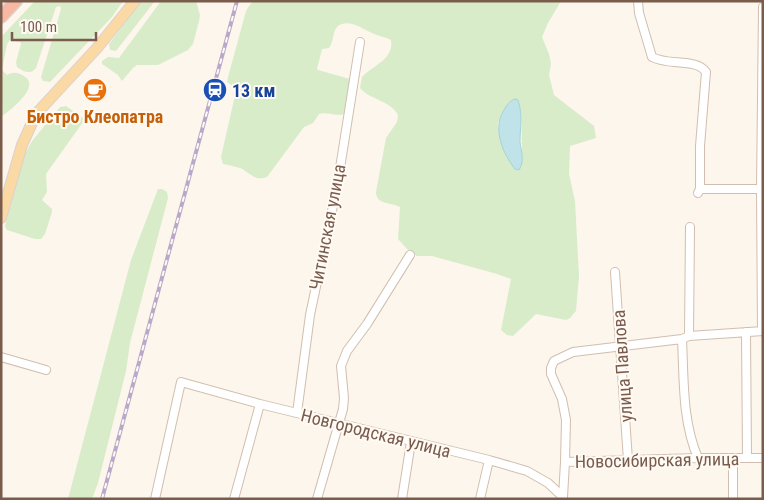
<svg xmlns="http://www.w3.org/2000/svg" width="764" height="500" viewBox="0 0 764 500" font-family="'Roboto Condensed',sans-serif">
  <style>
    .green { fill: #d8ecc9; fill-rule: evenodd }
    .water { fill: #bfe3e8; stroke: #a5d3da }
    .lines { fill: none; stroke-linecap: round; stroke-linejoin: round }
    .minor-casing { stroke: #d1beb0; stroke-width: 10 }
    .major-casing { stroke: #dad1cd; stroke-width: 12 }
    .highway-casing { stroke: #dad1cd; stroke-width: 14 }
    .minor { stroke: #fff; stroke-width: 8 }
    .major { stroke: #fbd9a5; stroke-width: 10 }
    .highway { stroke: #f7b7a3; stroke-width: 11 }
    .rail-casing { stroke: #b9a8c9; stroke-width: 4 }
    .rail { stroke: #fffaf3; stroke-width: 2; stroke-dasharray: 5.5; stroke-linecap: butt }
    .labels { text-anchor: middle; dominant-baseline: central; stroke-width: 4; stroke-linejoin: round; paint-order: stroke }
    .transit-label { font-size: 18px; font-weight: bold; fill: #164399; stroke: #fffaf3; text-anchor: start }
    .food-label { font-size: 18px; font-weight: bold; fill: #c56008; stroke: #fffaf3 }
    .street-label { font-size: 18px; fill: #7a5c4d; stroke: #fffaf3 }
  </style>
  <rect width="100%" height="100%" fill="#fdf6ec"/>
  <path class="green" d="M35,1h88l-11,16 -62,65 -7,-1 -2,-4 20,-68 -1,-3 -4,1 -20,61c-6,7 -12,4 -19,-1l-1,-5 5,-18 -1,-2 -10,-2 -3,4 -5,26 5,5c6,-3 9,-3 15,0 22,10 -12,35 -21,42v-80z
    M141,1h14l-39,50 -6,-1 -1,-6z
    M161,1h35l4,14 -1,6 -6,23 -5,6 -30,15h-21l-4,3 -11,13 -4,-6 -16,-11v-3l6,-4 11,1z
    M255,1h306l-13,22 -6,14 7,17 2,10 -2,11 5,20 40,31 2,12 -26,8 -1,28 6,27 4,75 -3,35 -6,7 -4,2 -30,-6 -23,22 -6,-1 -6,-5 10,-51 -14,-5 -65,-18h-15l-9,-6 -10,-11 2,-32c-9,-5 -24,-2 -24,-15l10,-54 11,-16 1,-7c-8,-15 -28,-15 -38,-27l2,-11c11,-12 32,-17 29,-37 -6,-3 -13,-4 -19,-7 -9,-4 -24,-15 -34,-7 -6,5 -4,16 -9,22l-7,1 -5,20 1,1 32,9 -6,35c-7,3 -17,-3 -25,0l-6,9 -9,4 -37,50c-12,5 -18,-5 -27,-9 -6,-2 -12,-3 -17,-4l-2,-7 15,-66 -1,-3 -8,-6 1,-5 18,-66 5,-8zM521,109l1,41 -15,8 -8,-27 -1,-9z
    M66,106l17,12v4l-37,52 1,18 -5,8 10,9v3l-7,22 -4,5h-6l-28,-9 -2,-4 20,-72 7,-13 28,-34z
    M158,189h4l5,3 1,6 -38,145 -4,28 -28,112 -6,16h-24l63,-239z"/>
  <path class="water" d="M515,99l3,1c5,15 2,27 2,42 1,9 5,19 -1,28l-4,-1c-12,-15 -23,-40 -11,-59 3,-5 5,-9 11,-11z"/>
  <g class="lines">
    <g class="minor-casing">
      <path id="minor" d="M638,1l1,12 13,44c16,9 45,1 54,15l-6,74v43l-2,4
        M700,189h63
        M615,272l13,188
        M762,331l-1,-142 2,-182
        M763,331l-74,5 -7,3 -109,13 -19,9 -3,7v6l11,25 4,21 -1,42 133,-4h65
        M746,332l1,126
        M689,336l1,-109
        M682,339c2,40 0,82 16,119
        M1,357l45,13
        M297,413l13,-98 27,-128 23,-145
        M733,458v41
        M563,497l2,-35
        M155,499l26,-117 79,22 229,56 38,11 21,12 15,14v2
        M234,499l26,-95
        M317,499l26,-90 1,-11 -3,-32 6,-15 20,-27 43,-69
        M402,499l9,-57
        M480,499l9,-39"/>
    </g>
    <g class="major-casing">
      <path id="major" d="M1,218l21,-73 14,-31 61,-66 38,-47"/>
    </g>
    <g class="highway-casing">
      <path id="highway" d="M1,17l15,-16"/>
    </g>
    <use href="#minor" class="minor"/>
    <use href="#major" class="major"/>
    <use href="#highway" class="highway"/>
    <g class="rail-casing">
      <path id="rail" d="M102,499l135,-498"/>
    </g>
    <use href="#rail" class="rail"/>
  </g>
  <defs>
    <g id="cafe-disc" transform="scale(1.25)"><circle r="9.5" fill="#e8710a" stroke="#fffaf3"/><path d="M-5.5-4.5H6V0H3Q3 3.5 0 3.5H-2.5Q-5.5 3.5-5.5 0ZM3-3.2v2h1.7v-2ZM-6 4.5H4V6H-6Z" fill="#fff"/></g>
    <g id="station-disc" transform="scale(1.25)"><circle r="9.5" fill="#1a4fb4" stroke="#fffaf3"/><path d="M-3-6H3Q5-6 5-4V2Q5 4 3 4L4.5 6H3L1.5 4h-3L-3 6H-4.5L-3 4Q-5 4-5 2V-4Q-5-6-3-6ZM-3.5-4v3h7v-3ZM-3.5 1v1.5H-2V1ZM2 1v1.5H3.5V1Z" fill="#fff"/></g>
  </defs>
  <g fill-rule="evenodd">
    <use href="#cafe-disc" x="95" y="90"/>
    <use href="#station-disc" x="215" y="90"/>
  </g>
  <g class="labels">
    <g class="transit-label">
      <text x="232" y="90">13 км</text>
    </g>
    <g class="food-label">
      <text x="95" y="116">Бистро Клеопатра</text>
    </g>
    <g class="street-label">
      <text transform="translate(327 227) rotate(-79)">Читинская улица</text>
      <text transform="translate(622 366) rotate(-94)">улица Павлова</text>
      <text transform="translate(376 433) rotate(14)">Новгородская улица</text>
      <text transform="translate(657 460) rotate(-1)">Новосибирская улица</text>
    </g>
  </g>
  <rect width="764" height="500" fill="none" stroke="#7a5c4d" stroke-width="5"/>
  <path d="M12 32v8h84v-8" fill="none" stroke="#7a5c4d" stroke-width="2.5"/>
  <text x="20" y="32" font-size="15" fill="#7a5c4d" stroke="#fffaf3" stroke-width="4" paint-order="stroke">100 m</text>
</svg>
